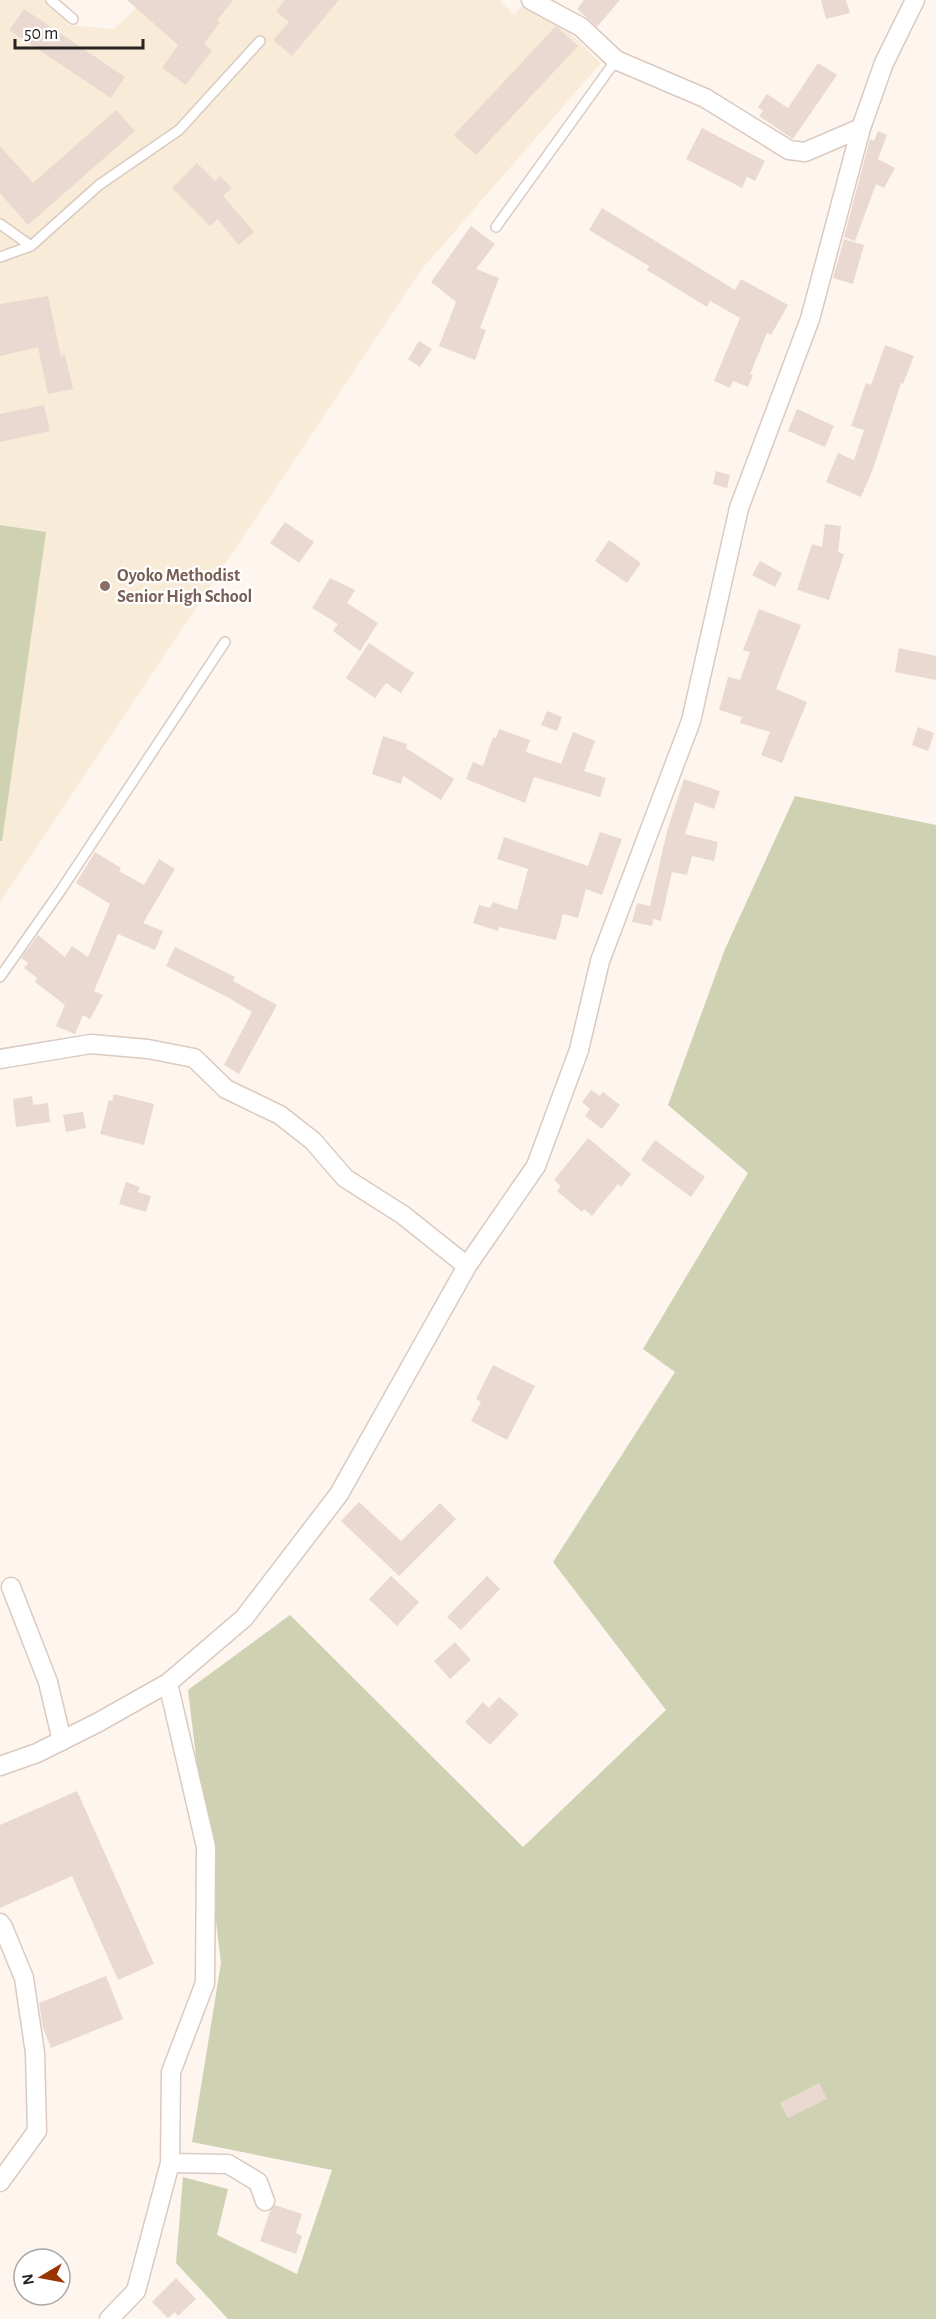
<svg xmlns="http://www.w3.org/2000/svg" width="936" height="2319" viewBox="0 0 936 2319" font-family="'Alegreya Sans',sans-serif">
  <style>
    .education { fill: #f8ebd7 }
    .green { fill: #ced1b2 }
    .building { fill: #e9d9d0 }
    .lines { fill: none; stroke-linecap: round; stroke-linejoin: round }
    .service-casing { stroke: #dacac0; stroke-width: 12 }
    .minor-casing { stroke: #dacac0; stroke-width: 21 }
    .service { stroke: #fff; stroke-width: 9 }
    .minor { stroke: #fff; stroke-width: 18 }
    .education-dot { fill: #8d6e63; stroke: #fff; stroke-width: 2 }
    .labels { text-anchor: middle; dominant-baseline: central; stroke-width: 4.5; stroke-linejoin: round; paint-order: stroke }
    .education-label { font-size: 18px; font-weight: bold; fill: #785e54; stroke: #fff; text-anchor: start }
  </style>
  <rect width="100%" height="100%" fill="#fff5ef"/>
  <path class="education" d="M0,0h59l9,25 46,4 31,-29h354l15,15 8,-9 37,17 42,40 -180,207 -421,632z"/>
  <path class="green" d="M0,525l46,7 -44,309h-2z
    M795,796l141,29v1494h-708l-52,-56 7,-86 45,12 -11,46 80,39 35,-104 -140,-28 29,-179 -33,-273 102,-75 233,232 143,-137 -113,-148 122,-190 -32,-23 105,-176 -80,-68 57,-156z"/>
  <path class="building" d="M127,0h106l-16,21 3,1 -16,22 8,6 -26,35 -24,-17 16,-23z
    M285,0h54l-47,56 -19,-16 16,-18 -13,-11z
    M584,0h36l-23,27 -20,-18z
    M821,0h25l4,13 -24,6z
    M24,9l101,68 -14,21 -102,-68z
    M556,26l22,20 -102,109 -22,-20z
    M818,63l19,12 -44,64 -34,-23 4,-5 -5,-4 9,-13 21,14z
    M116,110l19,21 -107,94 -28,-32v-47l33,37z
    M702,128l63,33 -10,20 -8,-4 -5,11 -56,-29z
    M878,131l9,4 -9,24 17,9 -11,20 -8,-4 -21,57 -11,-4 26,-98 4,2z
    M197,163l18,18 5,-5 12,12 -9,8 31,36 -16,13 -20,-26 -8,7 -38,-38z
    M602,208l133,82 6,-11 47,26 -17,30 -4,-2 -17,41 3,1 -5,12 -15,-6 -3,7 -16,-7 26,-63 -30,-17 -3,6 -60,-37 2,-4 -60,-36z
    M471,226l24,18 -19,25 23,9 -19,50 6,2 -11,30 -36,-14 17,-44 -25,-20z
    M844,239l20,6 -11,39 -20,-6z
    M48,296l13,60 4,-1 8,34 -25,5 -10,-47 -38,9v-52z
    M419,341l13,8 -12,18 -12,-8z
    M885,345l29,11 -11,28 -2,-1 -28,86 -12,28 -35,-15 12,-29 16,7 10,-30 -13,-4 15,-43 5,2z
    M44,405l6,26 -50,11v-28z
    M797,409l37,17 -9,21 -37,-16z
    M716,471l14,4 -3,13 -14,-4z
    M285,522l29,20 -15,21 -29,-20z
    M825,524l16,2 -3,26 6,2 -15,46 -32,-10 15,-46 10,3z
    M609,540l32,23 -14,20 -32,-22z
    M760,561l22,12 -7,14 -23,-12z
    M330,578l25,12 -8,13 31,20 -18,28 -27,-20 5,-7 -26,-16z
    M759,609l42,16 -25,64 31,13 -25,61 -21,-8 9,-23 -30,-9 2,-6 -23,-7 9,-33 12,3 10,-28 -7,-2z
    M369,643l45,30 -13,20 -15,-10 -11,15 -29,-20z
    M899,648l37,8v24l-41,-8z
    M547,711l15,6 -5,14 -16,-6z
    M918,727l16,6 -6,18 -16,-6z
    M499,729l31,11 -4,12 35,12 12,-32 22,9 -11,30 22,7 -6,19 -66,-20 -9,26 -59,-24 7,-17 10,4 10,-29 3,1z
    M383,736l24,8 -1,4 48,31 -13,21 -38,-24 -2,8 -29,-10z
    M684,779l36,12 -6,18 -19,-7 -10,32 33,8 -4,19 -22,-5 -5,19 -15,-3 -11,49 -8,-2 -1,7 -20,-4 5,-19 13,3 17,-75z
    M600,832l22,7 -20,56 -16,-6 -8,29 -15,-4 -7,26 -57,-13 -1,4 -25,-8 6,-18 11,3 3,-6 24,8 11,-41 -31,-10 7,-22 84,29z
    M95,852l26,16 -2,3 25,14 15,-26 16,10 -32,54 20,8 -8,19 -37,-16 -24,57 9,4 -13,24 -7,-4 -8,19 -19,-8 9,-21 -30,-23 2,-4 -13,-10 4,-5 -7,-5 17,-23 27,22 7,-11 16,11 22,-53 -34,-21z
    M175,947l60,30 -2,4 44,24 -38,69 -15,-9 28,-53 -23,-14 -63,-32z
    M591,1090l9,6 3,-4 17,13 -18,24 -17,-13 5,-7 -8,-7z
    M114,1094l40,10 -10,41 -44,-11 9,-34 3,1z
    M32,1096l1,9 15,-2 2,19 -34,5 -3,-28z
    M83,1112l3,16 -20,4 -3,-17z
    M588,1138l43,36 -10,13 -3,-3 -26,32 -8,-7 -2,3 -25,-21 4,-5 -7,-6z
    M655,1140l50,37 -14,20 -50,-37z
    M126,1182l14,5 -2,5 13,4 -5,16 -27,-8z
    M493,1365l42,21 -28,54 -36,-19 10,-19 -5,-3z
    M359,1502l42,39 39,-38 16,16 -57,57 -58,-55z
    M391,1576l28,26 -22,24 -28,-27z
    M487,1576l13,13 -39,41 -14,-13z
    M455,1642l16,18 -21,19 -16,-18z
    M499,1697l20,17 -29,31 -25,-23 18,-20 6,6z
    M77,1791l77,173 -36,16 -46,-104 -72,32v-83z
    M106,1976l17,43 -72,29 -8,-20 -4,-25z
    M819,2083l8,16 -39,19 -8,-15z
    M275,2205l27,9 -6,19 6,3 -6,18 -36,-13 10,-30z
    M176,2278l20,21 -18,17 -3,-4 -7,6 -16,-16z"/>
  <g class="lines">
    <g class="service-casing">
      <path id="service" d="M51,0l22,19
        M0,224l31,22
        M496,227l120,-167
        M0,257l31,-11 68,-61 80,-55 81,-89
        M0,977l61,-87 164,-248"/>
    </g>
    <g class="minor-casing">
      <path id="minor" d="M531,0l50,27 35,33 89,38 84,52 16,2 56,-24
        M0,1059l91,-15 57,5 46,9 32,31 54,26 33,26 32,37 58,37 64,51
        M11,1587l37,95 14,59
        M0,1766l37,-13 60,-30 71,-40 76,-65 95,-124 128,-228 69,-100 43,-116 21,-89 91,-240 48,-213 71,-189 51,-191 23,-65 31,-63
        M0,1923l3,4 21,51 11,75 2,78 -37,51
        M170,2163l58,1 30,18 7,19
        M109,2319l27,-28 34,-128 1,-91 34,-89 1,-136 -38,-164"/>
    </g>
    <use href="#service" class="service"/>
    <use href="#minor" class="minor"/>
  </g>
  <circle class="education-dot" cx="105" cy="586" r="6"/>
  <g class="labels">
    <g class="education-label">
      <text x="117" y="576">Oyoko Methodist<tspan x="117" dy="21">Senior High School</tspan></text>
    </g>
  </g>
  <g transform="translate(42 2277) rotate(260)"><circle r="28" fill="#ffffff" stroke="#a9a7a6" stroke-width="1.5"/>
  <path d="M0-4.5L10 22L0 15L-10 22Z" fill="#993500"/>
  <text y="-9" font-size="16" font-weight="bold" text-anchor="middle" fill="#292320">N</text>
  </g>
  <path d="M15 39v9h128v-9" fill="none" stroke="#292320" stroke-width="3"/>
  <text x="24" y="39" font-size="18" fill="#292320" stroke="#ffffff" stroke-width="4.5" paint-order="stroke">50 m</text>
</svg>
